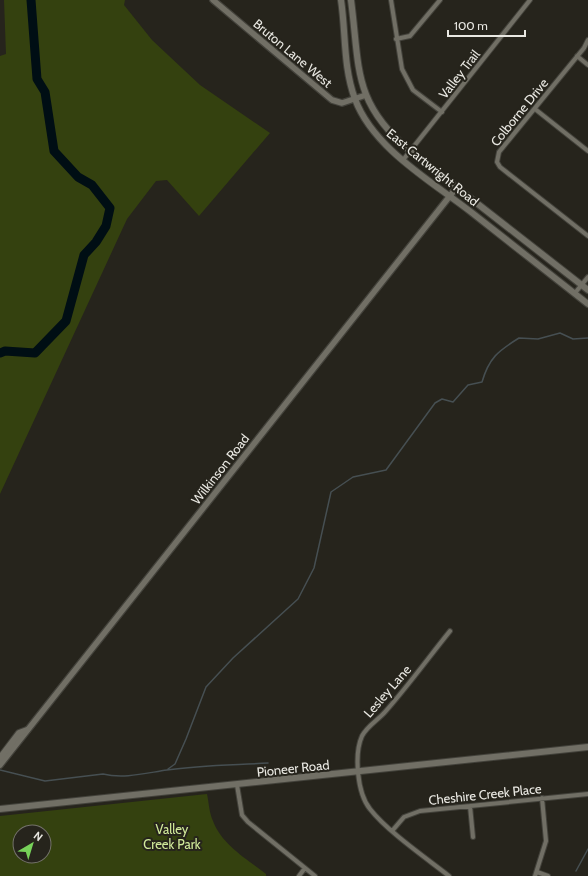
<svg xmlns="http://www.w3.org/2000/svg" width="588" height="876" viewBox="0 0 588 876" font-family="Cabin,sans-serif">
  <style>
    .green { fill: #34410f; fill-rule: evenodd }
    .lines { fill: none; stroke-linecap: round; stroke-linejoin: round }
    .stream { stroke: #464f52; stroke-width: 1.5 }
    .river { stroke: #000e14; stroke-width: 9 }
    .minor-casing { stroke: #43423b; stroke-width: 6 }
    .tertiary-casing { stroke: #43423b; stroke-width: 8 }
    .secondary-casing { stroke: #43423b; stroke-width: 8 }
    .minor { stroke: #716f65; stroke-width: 4 }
    .tertiary { stroke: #716f65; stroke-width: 5.5 }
    .secondary { stroke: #716f65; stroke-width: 6 }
    .labels { text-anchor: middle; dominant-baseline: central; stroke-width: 4; stroke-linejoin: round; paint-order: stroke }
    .street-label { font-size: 13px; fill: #e9e8e2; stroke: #26241c }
    .park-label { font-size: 13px; fill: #d0e99a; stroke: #26241c }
  </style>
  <rect width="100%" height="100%" fill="#26241c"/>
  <path class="green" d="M4,0h121l-1,5 28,35 48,45 70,48 -71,83 -32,-36 -11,1 -29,38 -127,275v-438l6,-2z
    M207,794c2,9 2,18 6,27 9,24 34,38 53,53v2h-266v-60zM20,832h24v24h-24z"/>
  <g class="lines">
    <path class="stream" d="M168,769l7,-5 11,-25 20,-52 27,-29 65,-59 16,-31 17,-76 22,-15 33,-7 49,-67 7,-4 11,3 15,-17 14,-3c7,-24 16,-31 37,-44l19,1 22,-6 13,6 15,-1
      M0,770l45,11 58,-7c21,5 43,-1 64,-4 33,-5 68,-5 101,-7
      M576,871l12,-22"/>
    <path class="river" d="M0,353l5,-2 30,2 31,-32 18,-66 12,-13 10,-16 4,-18 -18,-23 -14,-8 -24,-26 -9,-59 -8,-13 -6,-79"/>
    <g class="minor-casing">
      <path id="minor" d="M391,0l11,69 11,21 29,22
        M396,39l14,-3 30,-36
        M588,40l-4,8 -85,104 -2,10 3,5 88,69
        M577,56l11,9
        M535,109l53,42
        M403,160l127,-160
        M575,293l13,-16
        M237,785l5,30 6,7 67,54
        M470,806l3,31
        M392,831l12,-14 16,-6 168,-17
        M537,872l11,4
        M299,876l6,-8
        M449,876c-23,-18 -62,-45 -79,-67 -13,-16 -16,-55 -8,-73 5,-10 16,-16 23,-24 23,-26 44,-55 65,-81
        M535,876l11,-35 -4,-43"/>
    </g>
    <g class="tertiary-casing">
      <path id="tertiary" d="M213,0l119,100 10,3 24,-8
        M0,765l457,-578"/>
    </g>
    <g class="secondary-casing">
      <path id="secondary" d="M341,0c5,33 2,67 14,99 18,49 76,82 116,113 39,31 78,61 117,92
        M351,0c9,68 1,102 59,151l178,139
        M0,758l19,-25 8,-3
        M0,809l588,-62"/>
    </g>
    <use href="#minor" class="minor"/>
    <use href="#tertiary" class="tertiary"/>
    <use href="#secondary" class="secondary"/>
  </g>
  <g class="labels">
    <g class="street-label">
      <text transform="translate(293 53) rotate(40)">Bruton Lane West</text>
      <text transform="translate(459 74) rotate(-52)">Valley Trail</text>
      <text transform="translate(519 112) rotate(-51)">Colborne Drive</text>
      <text transform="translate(433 167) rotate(39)">East Cartwright Road</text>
      <text transform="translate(220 469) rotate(-52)">Wilkinson Road</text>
      <text transform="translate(387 691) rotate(-49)">Lesley Lane</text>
      <text transform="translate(293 768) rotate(-6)">Pioneer Road</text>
      <text transform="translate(485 794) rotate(-6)">Cheshire Creek Place</text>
    </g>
    <g class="park-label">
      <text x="172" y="829">Valley<tspan x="172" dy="15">Creek Park</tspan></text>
    </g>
  </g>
  <g transform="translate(32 844) rotate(38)"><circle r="19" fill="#26241c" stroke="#74726b"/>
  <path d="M0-3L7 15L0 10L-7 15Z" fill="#77d259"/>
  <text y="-6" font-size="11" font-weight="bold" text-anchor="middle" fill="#e9e8e2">N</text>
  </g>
  <path d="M448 30v6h77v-6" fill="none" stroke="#e9e8e2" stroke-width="2"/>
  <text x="454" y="30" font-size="12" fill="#e9e8e2" stroke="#26241c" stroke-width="3" paint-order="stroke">100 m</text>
</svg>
